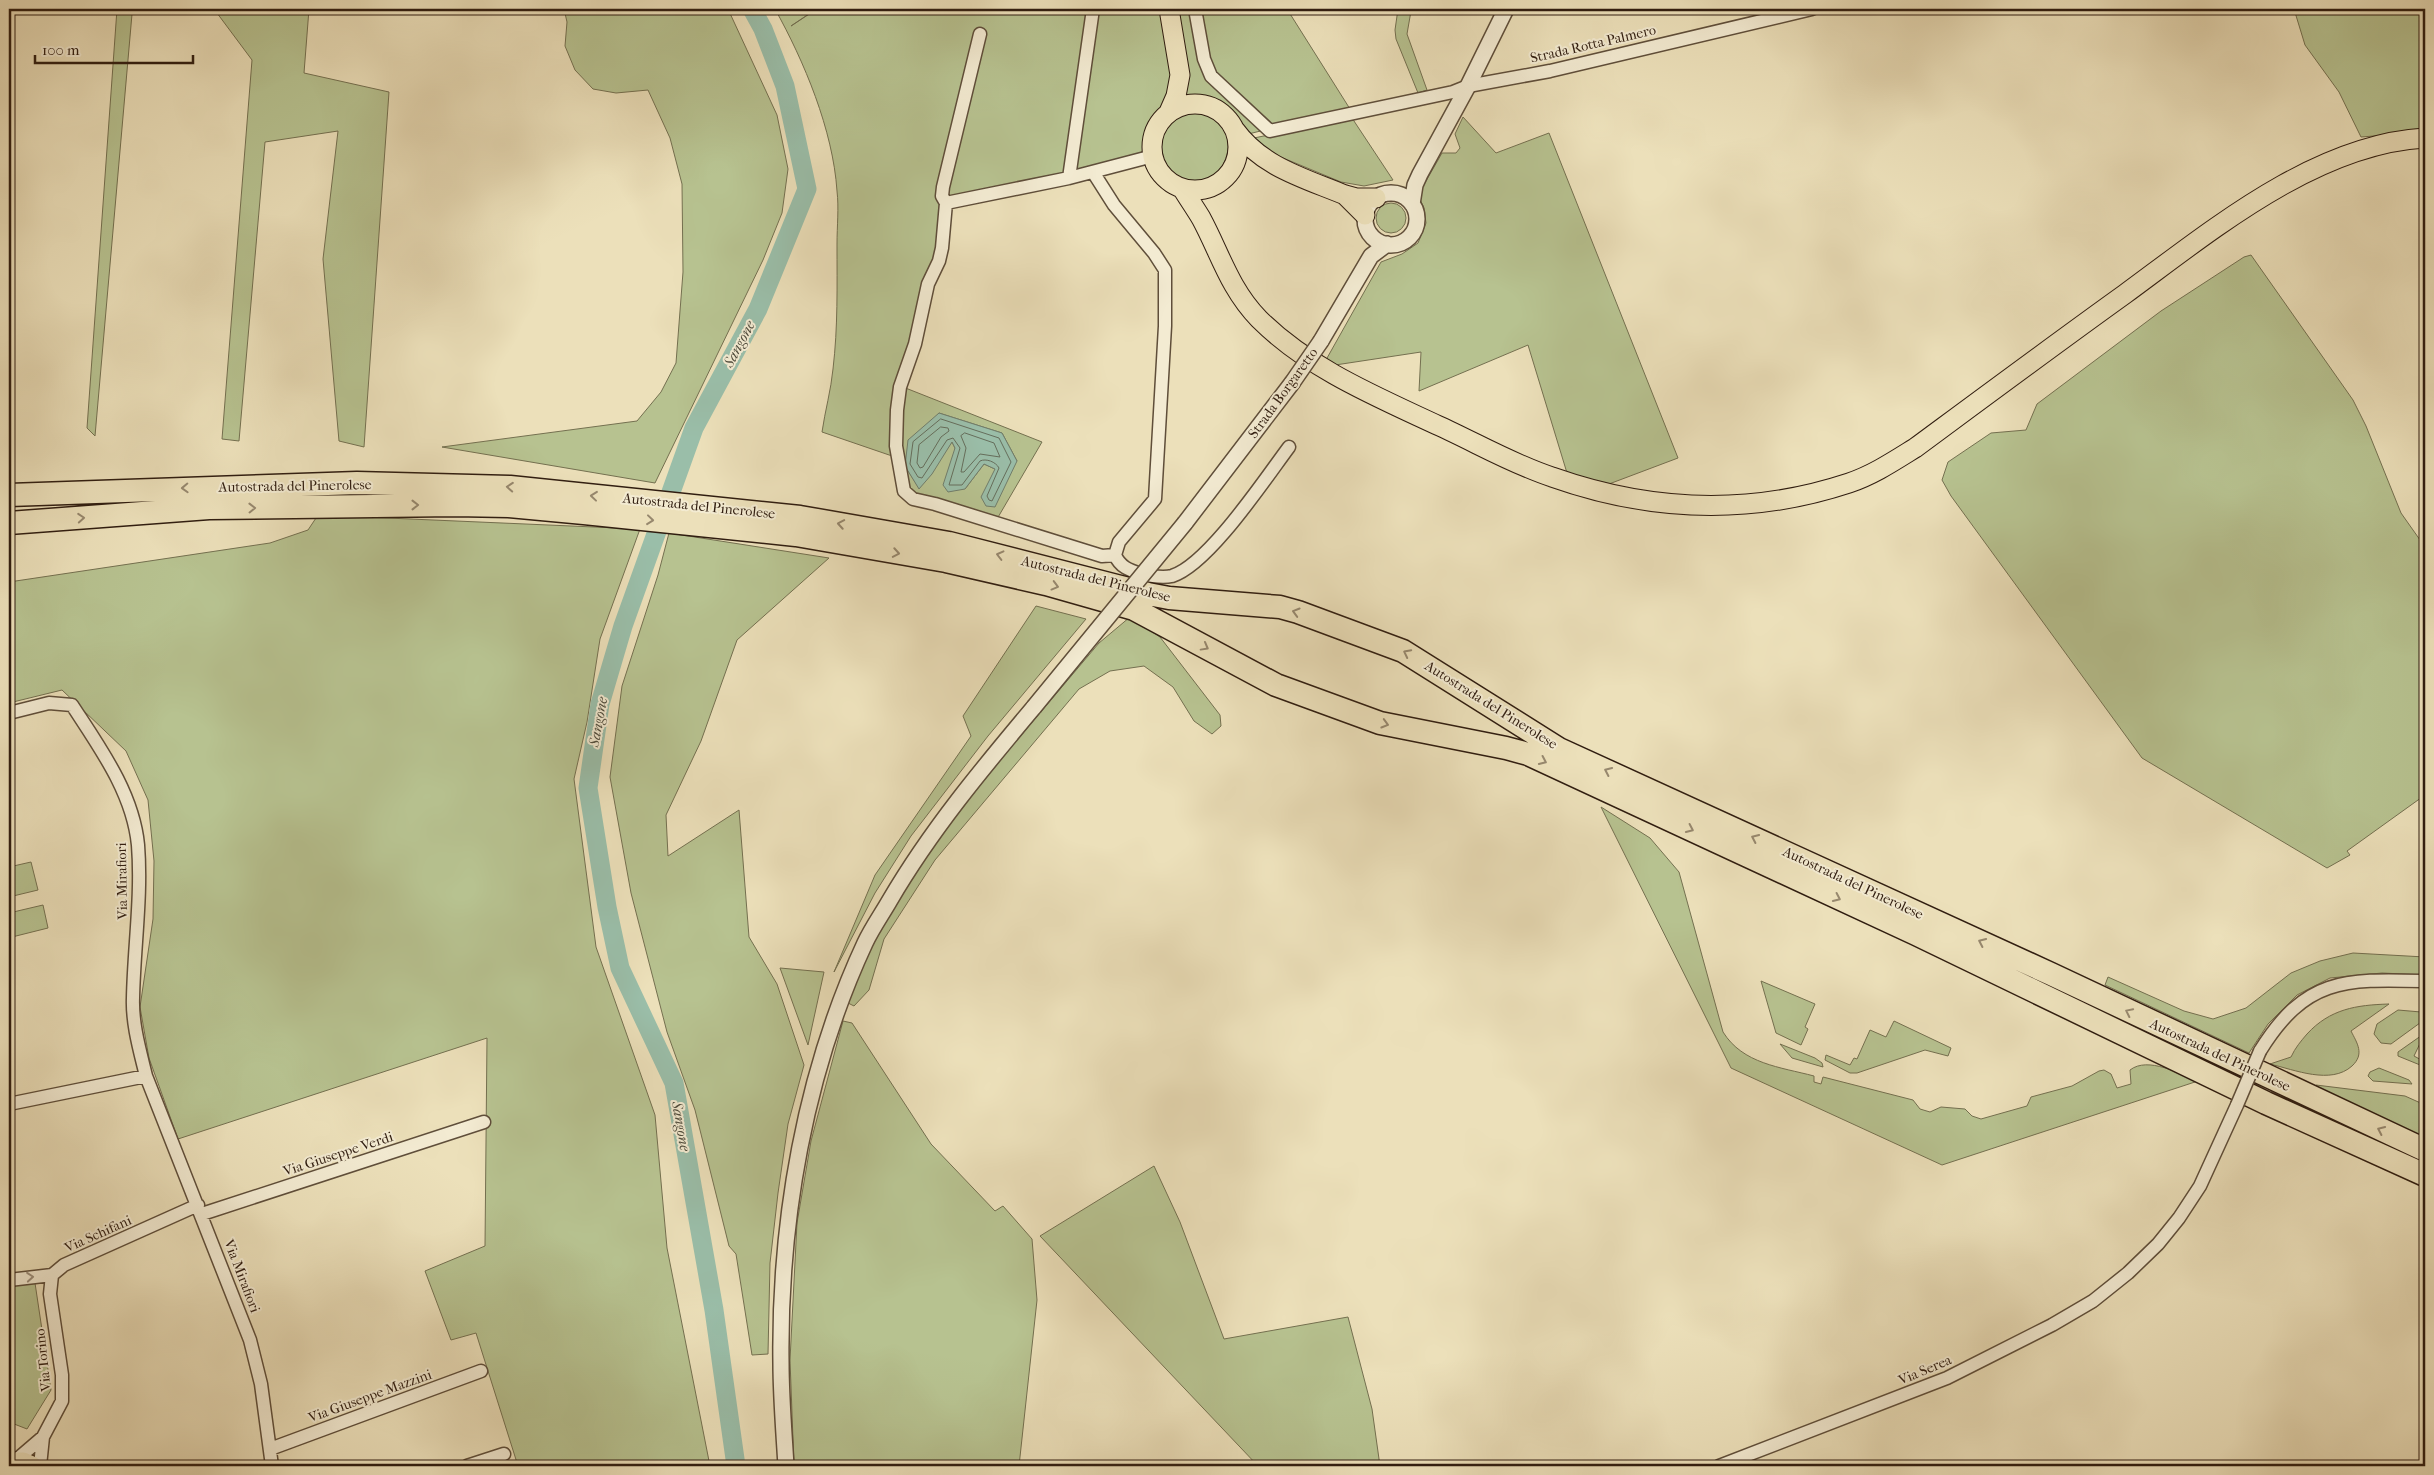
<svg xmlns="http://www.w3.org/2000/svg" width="2434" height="1475" viewBox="0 0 2434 1475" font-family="'IM FELL French Canon',serif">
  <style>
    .green { fill: #b7c290; stroke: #747050; fill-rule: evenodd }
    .water { fill: #9abea9; stroke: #707e6c }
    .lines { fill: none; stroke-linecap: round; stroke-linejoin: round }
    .shore { stroke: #656e5c; stroke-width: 1 }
    .river { stroke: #9abea9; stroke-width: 19 }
    .minor-casing { stroke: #5f4e3a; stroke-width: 15 }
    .tertiary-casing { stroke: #5f4e3a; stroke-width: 18 }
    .primary-casing { stroke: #301d10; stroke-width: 21 }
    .motorway-casing { stroke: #301d10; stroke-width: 25 }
    .minor { stroke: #f3ebd2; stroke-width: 12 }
    .tertiary { stroke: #f3ebd2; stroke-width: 15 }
    .primary { stroke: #ece0ba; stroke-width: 19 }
    .motorway { stroke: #ece0ba; stroke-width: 22 }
    .minor-bridge-casing { stroke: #5f4e3a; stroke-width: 15; stroke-linecap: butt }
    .tertiary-bridge-casing { stroke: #5f4e3a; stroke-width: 18; stroke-linecap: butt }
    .minor-bridge { stroke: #f3ebd2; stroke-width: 12 }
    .tertiary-bridge { stroke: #f3ebd2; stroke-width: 15 }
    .oneway { stroke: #97886e }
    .oneway2 { stroke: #9b8e7b }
    .labels { text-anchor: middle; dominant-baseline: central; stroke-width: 4; stroke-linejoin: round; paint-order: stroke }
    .street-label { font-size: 14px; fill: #301d10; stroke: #f3ebd2 }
    .water-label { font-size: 15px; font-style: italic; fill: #504d3e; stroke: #f3ebd2 }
  </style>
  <rect width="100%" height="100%" fill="#ece0ba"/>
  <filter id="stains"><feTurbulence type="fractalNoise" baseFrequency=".004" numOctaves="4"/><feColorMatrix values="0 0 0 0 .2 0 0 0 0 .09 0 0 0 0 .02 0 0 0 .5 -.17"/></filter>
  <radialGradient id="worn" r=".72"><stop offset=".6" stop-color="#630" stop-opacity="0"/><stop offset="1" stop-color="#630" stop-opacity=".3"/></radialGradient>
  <path class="green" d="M117,9h54l-39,5 -37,422 -8,-8z
    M214,9h95l-5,64 85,19 -25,355 -25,-6 -16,-182 15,-128 -73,11 -26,299 -17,-2 30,-379z
    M564,9h164l49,106 11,54 -6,44 -19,47 -108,223 -213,-36 195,-26 24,-29 15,-29 7,-91 -1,-88 -12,-46 -22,-48 -32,3 -23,-4 -18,-19 -10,-24 2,-24z
    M775,9h41l-25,17 26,-17h273l-24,167 -109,22 -13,18 -35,144 -14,97 -73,-25c3,-21 9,-42 11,-63 5,-42 4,-83 4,-125 0,-18 2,-36 0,-53 -4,-61 -33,-130 -62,-182z
    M1096,9h191l63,100 -122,30c4,46 -51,60 -67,17 -25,6 -64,22 -87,11z
    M1398,9h17l-4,2 -4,23 20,56 -9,3 -22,-54 -1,-9z
    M2294,9h131v123l-64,5 -22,-45 -34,-47z
    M1463,117l33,36 53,-20 129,325 -77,29 -34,-14 -39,-128 -109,46 2,-39 -99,15 59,-105 21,-8 16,-11 8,-20 -2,-15 -6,-13 24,-42h14l4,-5 -5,-14z
    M1352,118l41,62 -29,6 -23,-4 -82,-34 -10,-9z
    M1376 218a15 15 0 1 1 30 0a15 15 0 1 1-30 0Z
    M2251,255l102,145 13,26 35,87 24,34v248l-78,56 3,4 -23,13 -185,-110 -191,-262 -9,-16 6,-18 43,-29 35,-3 11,-26 124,-93 83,-54z
    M903,387l139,55 -45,77 -87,-27 -9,-28zM939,413l63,20 15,28 -22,8 -11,-5 -19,25 -10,-41 -3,-6 -33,46 -14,-22z
    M318,515l322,14 -40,110 -13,83 -13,57 22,168 59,168 12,133 43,218h-192l-42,-133 -25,7 -26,-69 60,-25 2,-208 -309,101 -29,-81 -9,-51 13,-88 1,-58 -6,-61 -22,-49 -64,-61 -53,13v-121l261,-39 38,-13z
    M669,533l160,25 -92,82 -36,101 -35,74 2,41 71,-46 10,127 28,47 27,81 -16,59 -10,69 -8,70 -2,91 -16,1 -16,-101 -7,-8 -34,-136 -28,-78 -36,-139 -21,-116 12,-91 36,-111z
    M1036,606l50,13 -98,117 -77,100 -36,57 -41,79 41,-97 96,-139 -8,-20z
    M1130,617l30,20 60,78 1,11 -9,8 -18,-13 -21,-34 -29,-21 -34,5 -31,18 -144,171 -51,79 -15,51 -15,16 -8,-4 29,-67 40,-68 38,-51 146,-173z
    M1601,807l49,31 29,34 44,160c20,32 57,35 91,44v6l7,2 2,-7 90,23 7,9 10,3 11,-5 24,2 7,7 9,3 46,-13 4,-9 41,-11 27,-15 5,-1 7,4 6,14 14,-4 -1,-14c18,-14 50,4 68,11l-256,84 -211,-97z
    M31,862l7,28 -29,7v-30z
    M43,905l5,23 -36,9 -3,-24z
    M2353,953l72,4v18l-43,-2 -52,5 -33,17 -29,29 -19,29 -144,-68 3,-8 76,34 29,8 33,-11 45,-35 29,-12z
    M780,968l44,4 -16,73z
    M1761,981l54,23 -10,23 3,2 -7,16 -25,-12z
    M2389,1004l-38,27c6,12 14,23 1,35 -21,19 -57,4 -82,-2l21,-7c4,-9 10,-16 16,-23 23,-25 49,-29 82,-30z
    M2398,1010l23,2 3,8 -33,24 -10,-1 -7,-9 3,-10z
    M843,1021l9,2 79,121 64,67 8,-5 29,33 5,61 -18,166h-225l-4,-106 7,-137 14,-82z
    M1894,1021l57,27 -3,8 -23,-6 -68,23h-7l-25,-13 1,-5 24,10 4,-7 3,1 13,-29 16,7z
    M2425,1033l-11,23 11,6v5l-27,-11v-4z
    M1780,1044l35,14 7,5 1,4 -31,-9z
    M2379,1068l30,12 3,4 -39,-3 -5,-5 2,-4z
    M2316,1085l89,11 20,9v35l-110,-51z
    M1154,1166l26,56 44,117 124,-22 24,92 8,57h-122l-218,-230z
    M35,1283l16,107 -24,39 -18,-7v-137z"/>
  <path class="water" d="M939,413l63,20 15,28 -22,46 -9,-1 -5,-9 14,-28 -11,-5 -19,25 -17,3 -5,-7 12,-37 -3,-6 -20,32 -13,15 -14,-23 3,-26z"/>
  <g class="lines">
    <path class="shore" d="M941,419l58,19 12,24 -19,39 -3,-1 -2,-4 12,-28c-3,-6 -13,-10 -19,-7l-18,24h-13l11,-37 -7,-10 -6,2 -25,38 -4,-1 -8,-13 3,-22z
      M941,427l7,1 1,3 -8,6 -18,30 -3,1 -3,-5 2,-18z
      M965,433l29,10 6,14 -20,-3 -16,18h-3l5,-24 -5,-12z"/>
    <path class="river" d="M736,1466l-22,-156 -40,-227 -54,-115 -13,-61 -19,-119 12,-84 23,-78 71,-198 64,-119 49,-120 -22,-103 -22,-57 -11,-20"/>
    <g class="minor-casing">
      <path id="minor" d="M1195,9l9,50 7,17 59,55 183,-39 15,-6 82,-15 262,-62
        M980,34l-37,153 -1,9 4,7 123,-25 84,-22
        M1093,172l21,33 40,48 11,17v56l-10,173 -36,43 -4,13c5,12 14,15 26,19 9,2 22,4 31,2 36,-11 93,-97 117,-129
        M1069,178l24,-169
        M946,203l-4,45 -3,13 -11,23 -13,60 -15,43 -3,23 -1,36 8,45 9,8 22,5 167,52 13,-1
        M9,713l40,-10 23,2c28,43 61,88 66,140 4,51 -4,102 -5,153 -1,26 7,53 13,78l104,264 11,44 11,82
        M2260,1051c46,-74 85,-72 165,-70
        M9,1104l137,-28
        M202,1214l282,-92
        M9,1280l43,-5 12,-10 134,-60
        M270,1449l211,-78
        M15,1461l28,-24
        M40,1466l3,-29 19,-36v-26l-12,-81 2,-19
        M467,1466l37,-12
        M1719,1466l228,-88 105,-53 41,-24 35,-28 30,-29 21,-26 21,-32 37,-81"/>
    </g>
    <g class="tertiary-casing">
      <path id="tertiary" d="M1365 219a26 26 0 1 1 52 0a26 26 0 1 1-52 0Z
        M1412,204l3,-19 5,-11 48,-88 38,-77
        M1321,341l50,-85 16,-12
        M1185,523l107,-140
        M786,1466c-2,-34 -5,-69 -5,-103 -2,-142 24,-291 84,-420 7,-15 17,-29 25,-43 41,-70 92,-131 144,-193"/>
    </g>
    <g class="primary-casing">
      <path id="primary" d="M1152 147a43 43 0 1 1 86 0a43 43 0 1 1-86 0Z
        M1169,112l7,-16 4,-21 -11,-66
        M1235,130c27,37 69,48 110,65l11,3h20
        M1182,188c6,10 13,20 19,30 19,35 28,70 58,101 49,49 116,77 178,106 38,17 75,39 115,52 99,35 197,39 297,6 24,-8 45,-22 66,-35 69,-51 139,-103 210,-154 86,-63 190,-150 300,-156
        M1345,195l20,20
        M9,1462h14l9,4"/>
    </g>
    <g class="motorway-casing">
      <path id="motorway" d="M9,495l348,-12 153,4 290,30 149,26 199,51 21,4 111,9 18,5 105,39 156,98 492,225 374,176
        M9,523l200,-15 246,-3 54,1 75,7 212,22 150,26 100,23 88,25 142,76 104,38 126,25 22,6 388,180 350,169 159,72"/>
    </g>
    <use href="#minor" class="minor"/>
    <use href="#tertiary" class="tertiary"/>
    <use href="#primary" class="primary"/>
    <use href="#motorway" class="motorway"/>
    <g class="minor-bridge-casing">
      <path id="minor-bridge" d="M2237,1105l23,-54"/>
    </g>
    <g class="tertiary-bridge-casing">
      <path id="tertiary-bridge" d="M1292,383l29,-42
        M1034,707l151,-184"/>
    </g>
    <use href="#minor-bridge" class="minor-bridge"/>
    <use href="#tertiary-bridge" class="tertiary-bridge"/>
  </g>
  <defs><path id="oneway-chevron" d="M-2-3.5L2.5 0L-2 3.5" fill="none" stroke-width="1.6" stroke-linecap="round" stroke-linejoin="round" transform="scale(1.25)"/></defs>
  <g class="oneway">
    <use href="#oneway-chevron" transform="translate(510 487) rotate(-176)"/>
    <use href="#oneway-chevron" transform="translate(185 488) rotate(178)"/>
    <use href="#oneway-chevron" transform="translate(594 496) rotate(-174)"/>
    <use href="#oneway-chevron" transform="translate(415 505)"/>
    <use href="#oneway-chevron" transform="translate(252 508) rotate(-1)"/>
    <use href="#oneway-chevron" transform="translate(81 518) rotate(-4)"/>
    <use href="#oneway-chevron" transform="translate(650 520) rotate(6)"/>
    <use href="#oneway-chevron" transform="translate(841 524) rotate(-170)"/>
    <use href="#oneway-chevron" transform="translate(896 553) rotate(10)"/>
    <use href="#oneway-chevron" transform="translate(1000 555) rotate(-166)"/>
    <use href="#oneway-chevron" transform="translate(1055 586) rotate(15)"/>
    <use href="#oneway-chevron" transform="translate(1296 612) rotate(-164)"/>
    <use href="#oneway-chevron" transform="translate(1205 647) rotate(29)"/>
    <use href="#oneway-chevron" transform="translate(1407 653) rotate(-153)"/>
    <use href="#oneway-chevron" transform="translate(1385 724) rotate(16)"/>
    <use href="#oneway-chevron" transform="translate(1543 761) rotate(25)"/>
    <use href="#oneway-chevron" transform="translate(1608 771) rotate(-155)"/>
    <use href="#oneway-chevron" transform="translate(1690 829) rotate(25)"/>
    <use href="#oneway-chevron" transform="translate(1755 838) rotate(-155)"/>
    <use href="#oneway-chevron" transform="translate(1837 898) rotate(25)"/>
    <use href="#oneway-chevron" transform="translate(1982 942) rotate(-155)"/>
    <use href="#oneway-chevron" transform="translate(2129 1012) rotate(-154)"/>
    <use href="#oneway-chevron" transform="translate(2381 1130) rotate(-155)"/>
  </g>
  <use class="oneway2" href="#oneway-chevron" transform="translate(30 1277) rotate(-5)"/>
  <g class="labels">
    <g class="street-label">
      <text transform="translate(1593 44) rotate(-13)">Strada Rotta Palmero</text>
      <text transform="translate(1283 393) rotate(-54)">Strada Borgaretto</text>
      <text transform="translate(295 486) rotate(-1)">Autostrada del Pinerolese</text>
      <text transform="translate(699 506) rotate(6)">Autostrada del Pinerolese</text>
      <text transform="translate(1096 579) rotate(14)">Autostrada del Pinerolese</text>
      <text transform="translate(1491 705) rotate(32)">Autostrada del Pinerolese</text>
      <text transform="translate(122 881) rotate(-91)">Via Mirafiori</text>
      <text transform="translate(1853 883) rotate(25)">Autostrada del Pinerolese</text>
      <text transform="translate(2220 1055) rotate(25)">Autostrada del Pinerolese</text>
      <text transform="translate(338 1154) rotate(-18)">Via Giuseppe Verdi</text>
      <text transform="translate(98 1234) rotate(-24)">Via Schifani</text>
      <text transform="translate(242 1276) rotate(69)">Via Mirafiori</text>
      <text transform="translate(43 1360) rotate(-96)">Via Torino</text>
      <text transform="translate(1925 1370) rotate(-23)">Via Serea</text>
      <text transform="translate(370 1396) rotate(-20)">Via Giuseppe Mazzini</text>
    </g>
    <g class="water-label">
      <text transform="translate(739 344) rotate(-62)">Sangone</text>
      <text transform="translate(598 722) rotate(-80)">Sangone</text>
      <text transform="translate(681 1126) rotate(80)">Sangone</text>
    </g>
  </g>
  <rect width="2434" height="1475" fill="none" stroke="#ece0ba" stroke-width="30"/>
  <rect x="10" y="10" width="2414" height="1455" fill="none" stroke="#301d10" stroke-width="2.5"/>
  <rect x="15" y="15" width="2404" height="1445" fill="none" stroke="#301d10"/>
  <path d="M35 55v8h158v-8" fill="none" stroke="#301d10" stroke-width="2.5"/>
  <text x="42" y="55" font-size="15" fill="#301d10" stroke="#f3ebd2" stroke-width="4" paint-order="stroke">100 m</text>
  <rect width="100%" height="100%" filter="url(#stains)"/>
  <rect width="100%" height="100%" fill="url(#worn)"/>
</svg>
